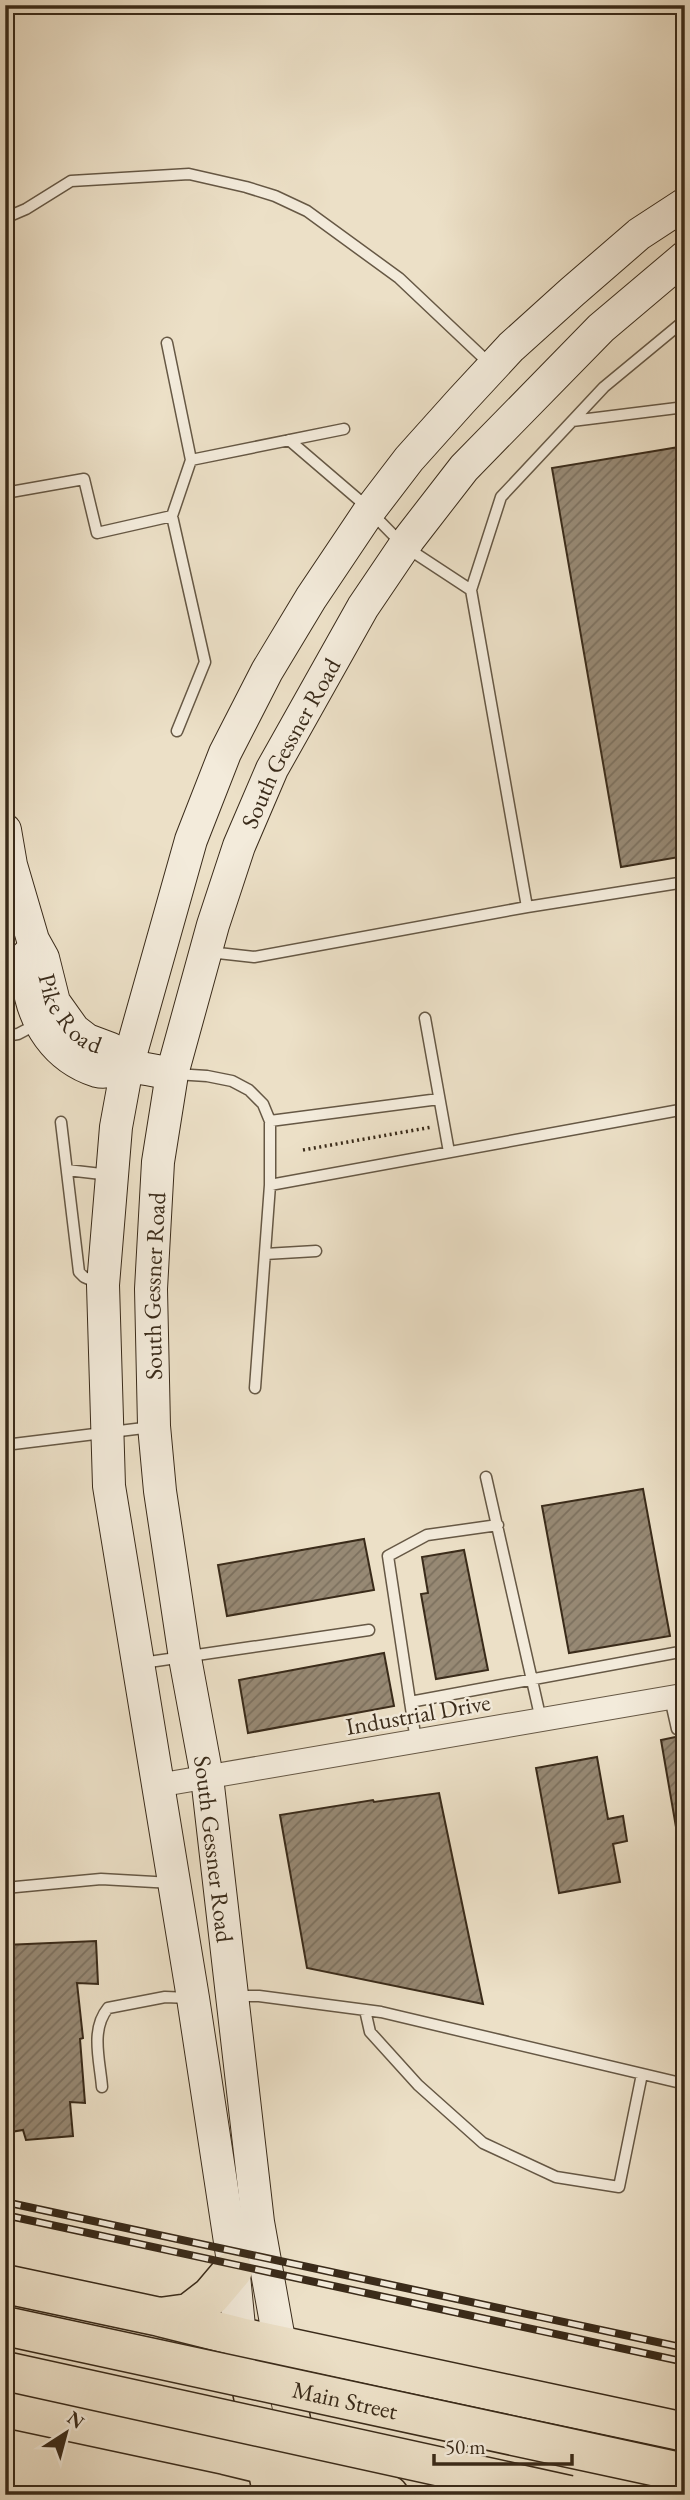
<svg xmlns="http://www.w3.org/2000/svg" width="690" height="2500" viewBox="0 0 690 2500" font-family="'EB Garamond',serif">
  <style>
    .building { fill: url(#building-hatch); stroke: #3a2b1a; stroke-width: 2 }
    .lines { fill: none; stroke-linecap: round; stroke-linejoin: round }
    .lane-casing { stroke: #665845; stroke-width: 13 }
    .street-casing { stroke: #665845; stroke-width: 25 }
    .secondary-casing { stroke: #3a2b1a; stroke-width: 34 }
    .primary-casing { stroke: #3a2b1a; stroke-width: 38 }
    .highway-casing { stroke: #3a2b1a; stroke-width: 41 }
    .path { stroke: #3a2b1a; stroke-width: 3.5; stroke-dasharray: 2 3.5; stroke-linecap: butt }
    .lane { stroke: #f3ebdb; stroke-width: 10 }
    .street { stroke: #f3ebdb; stroke-width: 23 }
    .secondary { stroke: #f3ebdb; stroke-width: 32 }
    .primary { stroke: #ece0c7; stroke-width: 35 }
    .highway { stroke: #ece0c7; stroke-width: 38 }
    .rail-casing { stroke: #3a2b1a; stroke-width: 8 }
    .rail { stroke: #f3ebdb; stroke-width: 5; stroke-dasharray: 16; stroke-linecap: butt }
    .highway-bridge-casing { stroke: #3a2b1a; stroke-width: 41; stroke-linecap: butt }
    .highway-bridge { stroke: #ece0c7; stroke-width: 38 }
    .labels { text-anchor: middle; dominant-baseline: central; stroke-width: 5; stroke-linejoin: round; paint-order: stroke }
    .street-label { font-size: 24px; fill: #3a2b1a; stroke: #f3ebdb }
  </style>
  <defs>
    <pattern id="building-hatch" width="6" height="6" patternUnits="userSpaceOnUse" patternTransform="scale(1.75)"><rect width="6" height="6" fill="#978974"/><path d="M-1 1l2-2M0 6l6-6M5 7l2-2" fill="none" stroke="#7c705e"/></pattern>
  </defs>
  <rect width="100%" height="100%" fill="#ece0c7"/>
  <filter id="stains"><feTurbulence type="fractalNoise" baseFrequency=".00286" numOctaves="4"/><feColorMatrix values="0 0 0 0 .2 0 0 0 0 .09 0 0 0 0 .02 0 0 0 .5 -.17"/></filter>
  <radialGradient id="worn" r=".72"><stop offset=".6" stop-color="#630" stop-opacity="0"/><stop offset="1" stop-color="#630" stop-opacity=".3"/></radialGradient>
  <path class="building" d="M685,446v410l-64,11 -69,-399z
    M643,1489l27,147 -101,17 -27,-147z
    M364,1539l10,51 -147,26 -9,-51z
    M464,1550l24,120 -52,9 -15,-85 7,-1 -6,-36z
    M384,1653l10,53 -146,27 -9,-53z
    M685,1735v97l-8,1 -16,-93z
    M597,1757l11,62 15,-3 4,25 -14,3 7,38 -61,11 -23,-125z
    M439,1793l44,211 -176,-36 -27,-153 93,-15 1,2z
    M96,1941l2,43 -21,-1 6,55 -3,1 5,64 -15,-1 3,34 -47,4 -3,-10 -18,3v-188z"/>
  <g class="lines">
    <g class="lane-casing">
      <path id="lane" d="M672,216l13,18
        M5,218l21,-9 45,-28 118,-7 57,13 29,9 32,15 92,67 91,86
        M167,343l24,117
        M572,421l113,-14
        M5,493l79,-14 13,54 75,-17 33,146 -28,69
        M172,516l19,-56 153,-31
        M471,590l30,-93 103,-110 81,-67
        M527,907l158,-25
        M209,952l45,5 273,-50 -56,-317 -67,-44 -45,-46 -70,-60
        M425,1018l24,134
        M5,1036l13,-2 19,-10
        M175,1074l32,2 25,5 17,9 14,14 7,17v64l-15,203
        M270,1121l169,-22
        M61,1122l18,150 5,5 16,7
        M67,1170l43,5
        M270,1185l415,-76
        M265,1254l51,-3
        M5,1445l147,-18
        M486,1477l55,243
        M142,1663l227,-33
        M670,1698l7,31
        M410,1702l275,-51
        M416,1741l-28,-185 39,-21 71,-10
        M5,1888l96,-9 71,4
        M235,1996h24l122,16 304,72
        M365,2010l5,22 48,53 65,58 73,34 63,10 23,-113
        M102,2087c-2,-26 -12,-57 6,-79l57,-11 25,1"/>
    </g>
    <g class="street-casing">
      <path id="street" d="M160,1785l525,-90"/>
    </g>
    <g class="secondary-casing">
      <g id="secondary">
        <path id="s1" d="M5,830l6,35 22,75 10,18 11,44 20,28 13,10 24,9 16,18"/>
        <path d="M28,955c-3,9 -1,17 0,26 5,41 28,77 69,90 12,3 20,-4 32,-4 14,0 29,5 43,7"/>
        <path d="M240,2337l-8,-82 -39,-257 -84,-512 -6,-201 13,-158 11,-60 64,-227 34,-87 42,-82 44,-73 59,-88 39,-51 52,-58 50,-54 61,-55 67,-58 46,-30"/>
        <path id="s2" d="M280,2345l-22,-123 -51,-445 -22,-119 -25,-167 -6,-65 -3,-137 7,-127 14,-88 41,-149 26,-79 33,-77 91,-162 46,-68 55,-71 137,-140 84,-71"/>
      </g>
    </g>
    <g class="primary-casing">
      <path id="primary" d="M240,2337l31,158
        M282,2362l24,133"/>
    </g>
    <g class="highway-casing">
      <path id="highway" d="M5,2284l155,33 80,20 445,95
        M160,2317l29,-4 22,-17 22,-26
        M5,2408l220,47 164,40"/>
    </g>
    <path class="path" d="M303,1150l129,-23"/>
    <use href="#lane" class="lane"/>
    <use href="#street" class="street"/>
    <use href="#secondary" class="secondary"/>
    <use href="#primary" class="primary"/>
    <use href="#highway" class="highway"/>
    <g class="rail-casing">
      <path id="rail" d="M5,2202l680,146
        M5,2215l680,147"/>
    </g>
    <use href="#rail" class="rail"/>
    <g class="highway-bridge-casing">
      <g id="highway-bridge">
        <path id="s3" d="M5,2326l680,147"/>
        <path d="M5,2371l564,124"/>
      </g>
    </g>
    <use href="#highway-bridge" class="highway-bridge"/>
  </g>
  <g class="labels">
    <g class="street-label">
      <text stroke="none"><textPath href="#s2" startOffset="1634">South Gessner Road</textPath></text>
      <text stroke="none"><textPath href="#s1" startOffset="198">Pike Road</textPath></text>
      <text stroke="none"><textPath href="#s2" startOffset="1068">South Gessner Road</textPath></text>
      <text transform="translate(418 1714) rotate(-10)">Industrial Drive</text>
      <text transform="translate(214 1849) rotate(83)">South Gessner Road</text>
      <text stroke="none"><textPath href="#s3" startOffset="348">Main Street</textPath></text>
    </g>
  </g>
  <rect width="690" height="2500" fill="none" stroke="#ece0c7" stroke-width="28"/>
  <rect x="7" y="7" width="676" height="2486" fill="none" stroke="#3a2b1a" stroke-width="3.5"/>
  <rect x="14" y="14" width="662" height="2472" fill="none" stroke="#3a2b1a" stroke-width="2"/>
  <g transform="translate(66 2433) rotate(36)" stroke="#f3ebdb" stroke-width="5" paint-order="stroke">
  <path d="M0-5L12 26L0 18L-12 26Z" fill="#3a2b1a"/>
  <text y="-10" font-size="19" font-weight="bold" text-anchor="middle" fill="#3a2b1a">N</text>
  </g>
  <path d="M434 2454v10h138v-10" fill="none" stroke="#3a2b1a" stroke-width="3.5"/>
  <text x="445" y="2454" font-size="21" fill="#3a2b1a" stroke="#f3ebdb" stroke-width="5" paint-order="stroke">50 m</text>
  <rect width="100%" height="100%" filter="url(#stains)"/>
  <rect width="100%" height="100%" fill="url(#worn)"/>
</svg>
